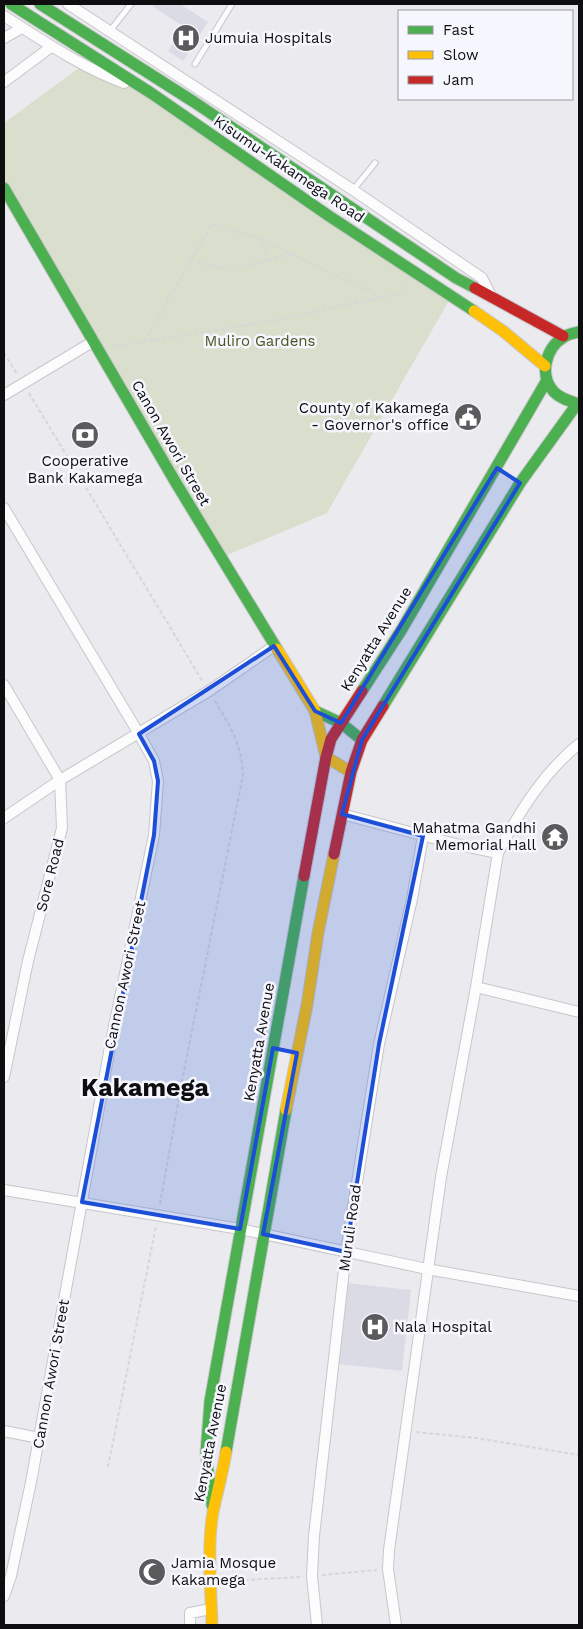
<svg xmlns="http://www.w3.org/2000/svg" width="583" height="1629" viewBox="0 0 583 1629" font-family="'Work Sans',sans-serif">
  <style>
    .built { fill: #dadbe5 }
    .green { fill: #d9decd }
    .lines { fill: none; stroke-linecap: round; stroke-linejoin: round }
    .lane-casing { stroke: #c7c7cb; stroke-width: 7 }
    .street-casing { stroke: #c7c7cb; stroke-width: 12 }
    .fast-casing { stroke: #c7c7cb; stroke-width: 13 }
    .slow-casing { stroke: #c7c7cb; stroke-width: 13 }
    .jam-casing { stroke: #c7c7cb; stroke-width: 13 }
    .path { stroke: #d7d7d8; stroke-width: 2; stroke-dasharray: 4 2.5; stroke-linecap: butt }
    .lane { stroke: #fcfcfd; stroke-width: 5 }
    .street { stroke: #fcfcfd; stroke-width: 10 }
    .fast { stroke: #4caf50; stroke-width: 11 }
    .slow { stroke: #ffc107; stroke-width: 11 }
    .jam { stroke: #c62828; stroke-width: 11 }
    .marked { fill: #1d4ed8; fill-opacity: 0.2; stroke: #1d4ed8; stroke-width: 4; stroke-linejoin: round }
    .labels { text-anchor: middle; dominant-baseline: central; stroke-width: 5; stroke-linejoin: round; paint-order: stroke }
    .poi-label { font-size: 15px; fill: #0e0e10; stroke: #f6f6fe; text-anchor: start }
    .street-label { font-size: 15px; fill: #0e0e10; stroke: #f6f6fe }
    .park-label { font-size: 15px; fill: #4a5620; stroke: #f6f6fe }
    .town-label { font-size: 25px; font-weight: bold; fill: #0e0e10; stroke: #f6f6fe }
  </style>
  <rect width="100%" height="100%" fill="#eaeaef"/>
  <path class="built" d="M155,4h25l28,18 -25,39 -15,-10 15,-25 -30,-19z
    M347,1283l64,7 -9,81 -64,-7z"/>
  <path class="green" d="M94,57l357,240 -124,216 -107,45 -216,-368v-67z"/>
  <g class="lines">
    <g class="lane-casing">
      <path id="lane" d="M110,31l21,-27
        M195,64l37,-60
        M353,190l22,-27"/>
    </g>
    <g class="street-casing">
      <path id="street" d="M68,4l285,186 129,88 9,18
        M4,16c39,25 77,51 120,67
        M4,38l18,-10
        M4,82l47,-35
        M4,395l90,-54
        M4,508l135,226 15,27 4,20 -4,54 -42,201 -81,446 -20,94 -7,20
        M4,685l56,95 2,48 -34,133 -24,116
        M342,814l117,31 39,8c20,-40 46,-81 81,-109
        M4,818l56,-38 149,-89 65,-45
        M476,987l103,25
        M4,1190l236,39 187,40 152,27
        M4,1431l35,7
        M190,1625v-12l21,-4
        M317,1625l-5,-49 2,-40 32,-284 33,-208 33,-145 11,-63
        M396,1625l-8,-56 1,-19 52,-373 35,-190 22,-134"/>
    </g>
    <g class="fast-casing">
      <path id="fast" d="M11,4l140,89 178,123 145,95
        M40,4l154,98 262,176 19,10
        M4,188l172,295 101,166
        M579,332c-5,1 -11,2 -15,5 -19,11 -25,39 -10,55 7,7 16,9 25,12
        M362,691l40,-62 145,-249
        M383,706l137,-223 57,-79
        M315,711l26,12 21,17
        M226,1452l60,-342
        M212,1505l-6,-52 4,-52 94,-525"/>
    </g>
    <g class="slow-casing">
      <path id="slow" d="M474,311l29,20 42,35
        M277,649l38,62 11,46 25,15
        M286,1110l21,-105 11,-72 16,-79
        M212,1625c-1,-36 -5,-78 1,-113 4,-20 10,-40 13,-60"/>
    </g>
    <g class="jam-casing">
      <path id="jam" d="M475,288l88,48
        M334,854l17,-82 11,-32 21,-34
        M304,876l22,-119 5,-18 31,-48"/>
    </g>
    <path class="path" d="M261,239l119,58
      M268,260l24,-6
      M144,342l68,-118 49,15 7,21 -36,10 -42,-9
      M111,347l167,-27 123,-27 6,-8
      M4,353l13,21
      M29,393l174,289
      M160,1204l22,-123 61,-306c-1,-30 -13,-49 -28,-74
      M416,1432l60,6 103,17
      M108,1467l48,-241
      M322,1575l55,-5
      M225,1581l75,-4"/>
    <use href="#lane" class="lane"/>
    <use href="#street" class="street"/>
    <use href="#fast" class="fast"/>
    <use href="#slow" class="slow"/>
    <use href="#jam" class="jam"/>
  </g>
  <path class="marked" d="M497,468l23,15 -158,257 -20,74 81,22 -44,208 -33,208 -83,-18 34,-181 -24,-5 -33,181 -158,-27 72,-367 4,-54 -4,-20 -15,-27 135,-88 41,65 26,12z"/>
  <defs>
    <g id="hospital-disc" transform="scale(1.4375)"><circle r="9.5" fill="#5b5b5e" stroke="#f6f6fe"/><path d="M-5-5h3v3.5h4V-5h3V5h-3V1.5h-4V5h-3Z" fill="#fff"/></g>
    <g id="civic-disc" transform="scale(1.4375)"><circle r="9.5" fill="#5b5b5e" stroke="#f6f6fe"/><path d="M-.6-6.5H3V-4.5H.6V-3L4-1V1h2V6H-6V1h2V-1L-.6-3ZM-1.2 2.5V6h2.4V2.5Z" fill="#fff"/></g>
    <g id="bank-disc" transform="scale(1.4375)"><circle r="9.5" fill="#5b5b5e" stroke="#f6f6fe"/><path d="M-6-4H6V4H-6ZM0-2.3a2.3 2.3 0 1 0 0 4.6a2.3 2.3 0 1 0 0-4.6Z" fill="#fff"/></g>
    <g id="temple-disc" transform="scale(1.4375)"><circle r="9.5" fill="#5b5b5e" stroke="#f6f6fe"/><path d="M0-6L5-2H3V0L6.5 2.5H4V6H1.5V3h-3V6H-4V2.5H-6.5L-3 0V-2H-5Z" fill="#fff"/></g>
    <g id="mosque-disc" transform="scale(1.4375)"><circle r="9.5" fill="#5b5b5e" stroke="#f6f6fe"/><path d="M3.5-4.9A6 6 0 1 0 3.5 4.9A5 5 0 1 1 3.5-4.9Z" fill="#fff"/></g>
  </defs>
  <g fill-rule="evenodd">
    <use href="#hospital-disc" x="186" y="38"/>
    <use href="#civic-disc" x="468" y="417"/>
    <use href="#bank-disc" x="85" y="435"/>
    <use href="#temple-disc" x="555" y="837"/>
    <use href="#hospital-disc" x="375" y="1327"/>
    <use href="#mosque-disc" x="152" y="1572"/>
  </g>
  <g class="labels">
    <g class="poi-label">
      <text x="205" y="38">Jumuia Hospitals</text>
      <text x="449" y="408" text-anchor="end">County of Kakamega<tspan x="449" dy="17">- Governor's office</tspan></text>
      <text x="85" y="461" text-anchor="middle">Cooperative<tspan x="85" dy="17">Bank Kakamega</tspan></text>
      <text x="536" y="828" text-anchor="end">Mahatma Gandhi<tspan x="536" dy="17">Memorial Hall</tspan></text>
      <text x="394" y="1327">Nala Hospital</text>
      <text x="171" y="1563">Jamia Mosque<tspan x="171" dy="17">Kakamega</tspan></text>
    </g>
    <g class="street-label">
      <text transform="translate(289 169) rotate(34)">Kisumu-Kakamega Road</text>
      <text transform="translate(171 443) rotate(60)">Canon Awori Street</text>
      <text transform="translate(376 639) rotate(-58)">Kenyatta Avenue</text>
      <text transform="translate(50 875) rotate(-76)">Sore Road</text>
      <text transform="translate(125 975) rotate(-78)">Cannon Awori Street</text>
      <text transform="translate(259 1042) rotate(-80)">Kenyatta Avenue</text>
      <text transform="translate(350 1228) rotate(-82)">Muruli Road</text>
      <text transform="translate(51 1374) rotate(-80)">Cannon Awori Street</text>
      <text transform="translate(210 1443) rotate(-79)">Kenyatta Avenue</text>
    </g>
    <g class="park-label">
      <text x="260" y="341">Muliro Gardens</text>
    </g>
    <g class="town-label">
      <text x="145" y="1087">Kakamega</text>
    </g>
  </g>
  <rect width="583" height="1629" fill="none" stroke="#0e0e10" stroke-width="10"/>
  <rect x="398" y="10" width="175" height="90" fill="#f6f6fe" stroke="#99999f"/>
  <rect x="408" y="26" width="25" height="8" fill="#4caf50" stroke="#99999f"/>
  <text x="443" y="35" font-size="15" fill="#0e0e10">Fast</text>
  <rect x="408" y="51" width="25" height="8" fill="#ffc107" stroke="#99999f"/>
  <text x="443" y="60" font-size="15" fill="#0e0e10">Slow</text>
  <rect x="408" y="76" width="25" height="8" fill="#c62828" stroke="#99999f"/>
  <text x="443" y="85" font-size="15" fill="#0e0e10">Jam</text>
</svg>
